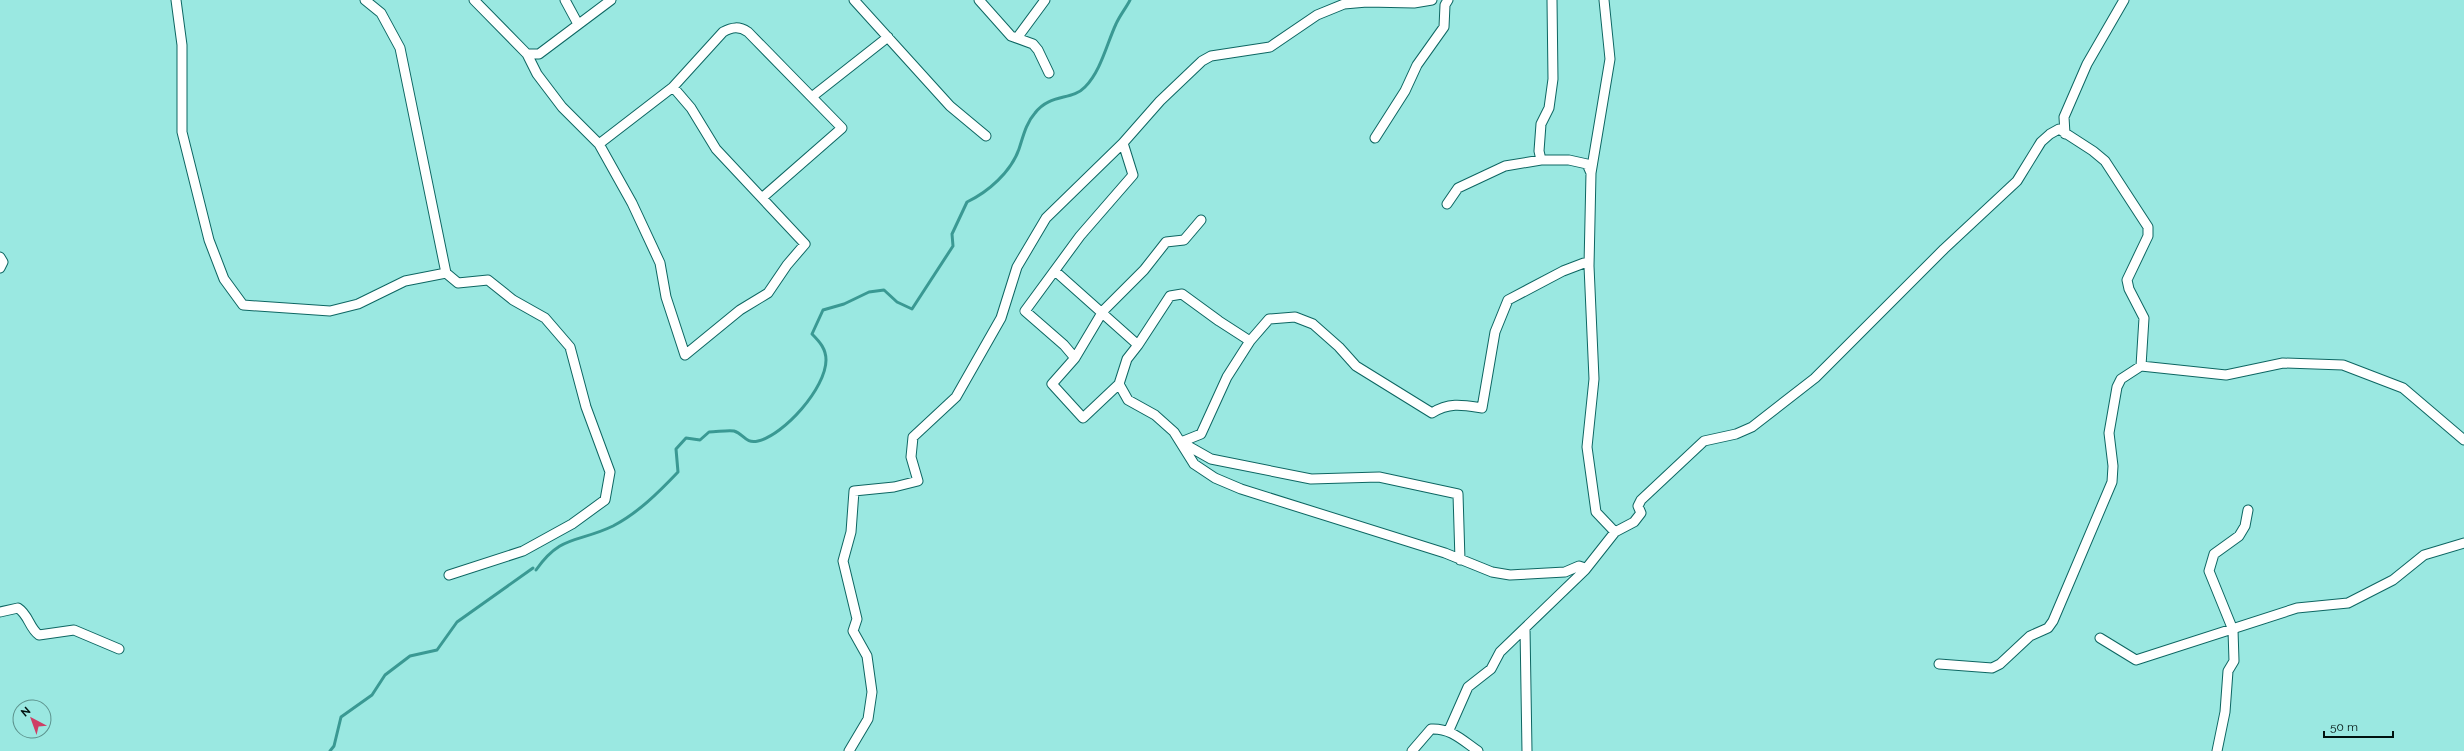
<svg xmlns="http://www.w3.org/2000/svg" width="2464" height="751" viewBox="0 0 2464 751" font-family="Raleway,sans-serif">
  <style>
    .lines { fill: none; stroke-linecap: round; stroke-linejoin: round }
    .stream { stroke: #3a9993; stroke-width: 3 }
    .street-casing { stroke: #0d6662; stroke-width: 11 }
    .street { stroke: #fff; stroke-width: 9 }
  </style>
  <rect width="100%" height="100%" fill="#9ae8e1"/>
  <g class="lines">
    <path class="stream" d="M536,570c25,-36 42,-27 77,-44 25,-13 46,-34 65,-54l-2,-23 10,-11 14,2 9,-8c8,0 18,-2 25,-1 10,3 11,13 24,10 26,-6 68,-53 68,-81 0,-11 -6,-18 -14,-26l11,-24 21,-6 25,-12 15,-2 13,12 15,7 41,-63 -1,-12 15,-32c21,-10 44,-30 52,-53 4,-12 7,-26 16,-36 15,-20 37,-12 50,-26 16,-16 22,-44 31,-63 4,-9 10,-16 14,-24
      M330,751l4,-5 7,-29 31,-22 13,-20 25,-19 27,-6 20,-28 76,-54"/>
    <g class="street-casing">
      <path id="street" d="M176,0l6,45v87l27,108 15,39 19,26 87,6 28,-7 47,-23 41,-8
        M365,0l16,13 19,35 46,225 12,10 30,-3 25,20 32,18 25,29 16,60 24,65 -5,28 -33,24 -49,27 -74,24
        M474,0l53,54h12l72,-54
        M565,0l13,24
        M854,0l96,106 36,30
        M979,0l32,36 22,8 5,6 11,23
        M1432,0l-18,3 -47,-1 -23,2 -27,11 -47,32 -59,9 -9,5 -42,40 -37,42 10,32 -53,61 -55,75 39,34 11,13 -23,26 31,34 36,-34 9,16 27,15 19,17 20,32 21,14 26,11 204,64 47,19 18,3 55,-3 14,-6 6,2
        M1604,0l6,59 -19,114 -2,93 5,113 -7,68 9,65 19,20
        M1017,38l28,-38
        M527,54l10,20 25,33 37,37 33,59 28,60 6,34 19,58 55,-45 28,-17 19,-28 18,-21 -89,-95 -25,-41 -18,-21
        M813,96l75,-59
        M2065,134l-1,-17 23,-53 37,-64
        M1375,138l30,-47 12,-26 27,-38 1,-22 3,-5
        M599,144l74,-57 50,-55c9,-5 16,-6 25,0l94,96 -79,69
        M1541,160l-2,-9 2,-27 8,-16 4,-29 -1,-79
        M1447,204l11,-16 47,-22 36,-6h28l18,4 4,9
        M0,257l3,5 -3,6
        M1055,271l83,74 -11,14 -8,25
        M1250,341l19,-22 26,-2 18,7 26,23 17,19 76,47c17,-11 31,-8 50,-5l13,-76 13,-32 55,-29 21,-8 5,3
        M1138,345l32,-49 12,-2 37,27 31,20 -23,36 -26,57 -20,8
        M1075,358l28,-47 41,-41 22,-28 18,-2 17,-20
        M1181,442l30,17 100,20 68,-2 79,17 2,66
        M0,612l18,-4c11,7 11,20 21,27l35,-5 45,19
        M1525,628l2,123
        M2100,638l36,22 161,-52 51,-5 45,-23 31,-25 40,-12
        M1939,664l53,4 8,-4 30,-28 18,-8 5,-7 59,-139 1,-16 -4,-33 8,-46 4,-8 20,-13 85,9 57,-12 60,2 60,23 61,52
        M1449,730l19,-43 23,-18 9,-17 85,-82 30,-38 19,-10 7,-9 -3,-7 3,-6 63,-59 32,-7 16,-7 63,-49 129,-129 73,-68 24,-39 9,-8 9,-5 34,22 12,10 43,66v9l-21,44 2,9 15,29 -3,48
        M849,751l19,-32 4,-27 -5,-36 -14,-25 4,-12 -14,-58 8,-29 3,-41 40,-4 24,-6 -7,-24 2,-20 43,-40 45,-79 16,-51 29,-49 77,-75
        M1412,751l19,-22c20,-1 31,11 47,22
        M2217,751l8,-39 3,-41 6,-10 -1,-31 -24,-59 5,-17 25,-18 6,-10 3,-16"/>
    </g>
    <use href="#street" class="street"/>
  </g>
  <g transform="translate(32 719) rotate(319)"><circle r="19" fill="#9ae8e1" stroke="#5c928d"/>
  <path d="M0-3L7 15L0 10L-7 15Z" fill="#ce3f65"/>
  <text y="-6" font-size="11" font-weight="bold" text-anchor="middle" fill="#00110f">N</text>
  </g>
  <path d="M2324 731v6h69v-6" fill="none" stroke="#00110f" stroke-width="2"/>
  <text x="2330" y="731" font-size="12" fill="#00110f" stroke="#9ae8e1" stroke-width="3" paint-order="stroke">50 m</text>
</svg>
